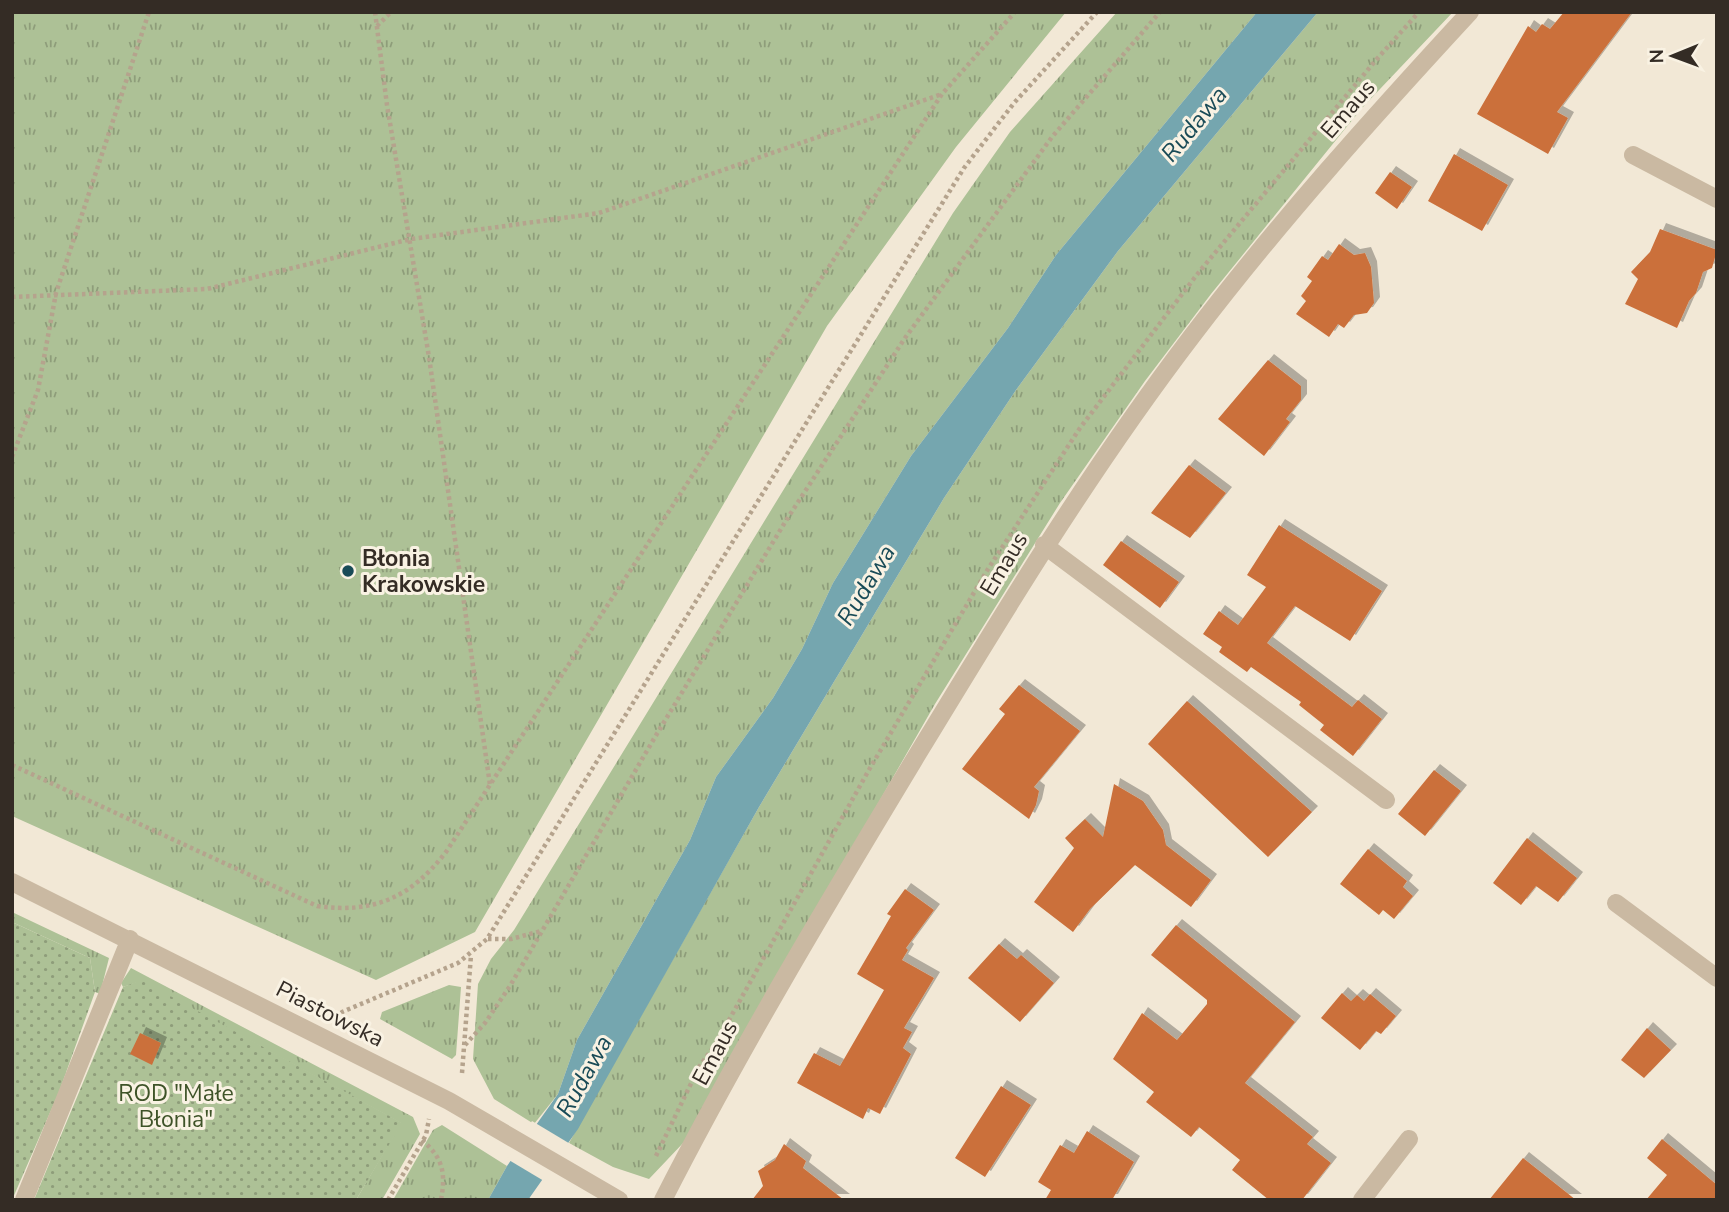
<svg xmlns="http://www.w3.org/2000/svg" width="1729" height="1212" viewBox="0 0 1729 1212" font-family="'Nunito Sans',sans-serif">
  <style>
    .grass { fill: url(#grass-tufts) }
    .garden { fill: url(#garden-dots) }
    .water { fill: #75a6af }
    .pier { fill: #f2e8d6 }
    .building { fill: #cb703b; filter: url(#shadow) }
    .lines { fill: none; stroke-linecap: round; stroke-linejoin: round }
    .path { stroke: #b5a38d; stroke-width: 4.5; stroke-dasharray: 3.5 3.5; stroke-linecap: butt }
    .minor { stroke: #cab9a2; stroke-width: 18 }
    .poi-dot { fill: #194b57; stroke: #f9f2e3; stroke-width: 2.5 }
    .labels { text-anchor: middle; dominant-baseline: central; stroke-width: 6; stroke-linejoin: round; paint-order: stroke }
    .street-label { font-size: 23px; fill: #342c25; stroke: #f9f2e3 }
    .poi-label { font-size: 23px; font-weight: bold; fill: #342c25; stroke: #f9f2e3; text-anchor: start }
    .park-label { font-size: 23px; fill: #3e5328; stroke: #f9f2e3 }
    .water-label { font-size: 24px; font-style: italic; fill: #194b57; stroke: #f9f2e3 }
  </style>
  <defs>
    <pattern id="grass-tufts" width="24" height="20" patternUnits="userSpaceOnUse" patternTransform="scale(1.75)"><rect width="24" height="20" fill="#adc196"/><path d="M3 7l-1-3M5 7V3M7 7l1-3M15 17l-1-3M17 17v-4M19 17l1-3" fill="none" stroke="#8e9d7a"/></pattern>
    <pattern id="garden-dots" width="8" height="8" patternUnits="userSpaceOnUse" patternTransform="scale(1.75)"><rect width="8" height="8" fill="#adc196"/><path d="M2 2h.1M6 6h.1" fill="none" stroke="#8e9d7a" stroke-width="1.8" stroke-linecap="round"/></pattern>
    <filter id="shadow"><feDropShadow dx="6" dy="-6" stdDeviation="0" flood-color="#0004"/></filter>
  </defs>
  <rect width="100%" height="100%" fill="#f2e8d6"/>
  <path class="grass" d="M12,12h1054l-110,135 -129,179 -352,606 -99,48 -364,-164z
    M1117,12h140l-201,243 -48,73 -97,128 -78,127 -31,66 -29,49 -57,79 -26,63 -113,200 -19,54 -24,30 -40,-25 -21,-40 5,-75 13,-25 23,-29 439,-717 57,-81z
    M1318,12h135l-91,96 -151,186 -66,87 -85,122 -125,201 -250,437 -36,38 -36,-12 -44,-24 190,-336 185,-309 72,-108 102,-139z
    M12,912l97,46 -9,36 -5,-2 -5,-34 -78,-36z
    M131,968l282,149 7,17 -38,66h-26l45,-77 -260,-142 -18,6 -2,-4z
    M449,985l12,2 -5,68 -4,4 -72,-40 2,-7z
    M442,1125l65,41 -19,34h-95l40,-70z"/>
  <path class="garden" d="M12,922l78,36 5,34 -36,100 -47,108z
    M141,980l261,143 -46,77h-322l89,-213z"/>
  <path class="water" d="M1257,12h61l-200,239 -102,139 -72,108 -185,309 -181,322 -50,71h-40l19,-34 51,-72 19,-54 113,-200 26,-63 57,-79 29,-49 31,-66 78,-127 97,-128 48,-73z"/>
  <path class="pier" d="M532,1121l40,24 -28,36 -37,-22z"/>
  <path class="building" d="M1564,12h68l-75,100 11,6 -20,36 -71,-40 51,-88 8,6 6,-8 8,5z
    M1454,154l54,31 -26,46 -54,-30z
    M1390,172l22,15 -15,22 -22,-16z
    M1660,229l57,21 -5,18 -9,4 -7,21 -7,8 -12,27 -52,-24 13,-25 -7,-7 19,-20z
    M1339,244l15,11 11,-2 6,14 3,36 -7,10 -13,2 -10,13 -6,-4 -9,13 -33,-23 10,-13 -5,-5 11,-15 -5,-4 15,-21 6,4z
    M1268,360l33,26v14l-15,19 4,3 -26,34 -46,-37z
    M1189,465l37,28 -36,45 -39,-25z
    M1279,525l103,66 -32,50 -55,-35 -28,37 85,64 6,-7 24,19 -29,37 -33,-26 4,-5 -25,-20 2,-3 -50,-35 -4,5 -28,-20 3,-5 -19,-13 16,-23 19,14 28,-38 -19,-12z
    M1121,541l58,41 -19,26 -57,-43z
    M1019,685l61,46 -46,56 5,4 -3,14 -7,14 -67,-50 43,-55 -6,-5z
    M1187,701l125,111 -44,45 -120,-113z
    M1434,770l27,21 -36,45 -27,-22z
    M1114,784l29,17 20,29 3,15 45,35 -20,27 -56,-42 -45,44 -17,23 -39,-30 40,-54 -9,-10 20,-19 18,18z
    M1527,838l50,40 -19,24 -22,-16 -15,19 -28,-22z
    M1368,849l39,32 -4,6 10,9 -19,23 -11,-9 -4,5 -39,-31z
    M905,889l29,21 -28,38 2,2 -6,10 32,18 -30,50 8,4 -9,16 8,6 -31,60 -12,-6 -5,11 -66,-36 17,-30 26,13 44,-76 -27,-16 34,-58 -4,-2z
    M1176,925l119,97 -50,61 68,54 -6,7 24,19 -29,37h-33l-37,-30 8,-10 -41,-33 -8,10 -45,-35 8,-10 -41,-33 29,-46 35,27 30,-36v-4l-56,-45z
    M999,944l18,15 4,-4 33,28 -34,39 -52,-44z
    M1342,993l9,8 6,-6 7,6 6,-7 26,22 -15,18 -5,-3 -16,19 -39,-32z
    M1647,1028l24,22 -27,28 -23,-18z
    M140,1033l21,10 -9,22 -22,-11z
    M1001,1086l30,19 -46,72 -30,-19z
    M1087,1131l47,31 -22,38h-67l6,-10 -13,-8 22,-37 14,8z
    M1662,1139l55,46v15h-71l21,-25 -20,-17z
    M784,1144l22,17 -3,7 41,32h-92l11,-14 -5,-15 17,-11z
    M1523,1158l53,42h-87z"/>
  <g class="lines">
    <path class="path" d="M375,12l12,93 42,252 61,428
      M377,26l14,-14
      M12,297l195,-8 204,-50 188,-26 343,-119
      M12,457l26,-67 18,-97 93,-281
      M12,765l305,141c58,8 94,-9 129,-54l496,-758 73,-82
      M488,939h23l30,-8
      M339,1020l3,-8 116,-49 29,-24 477,-771 50,-65 83,-91
      M465,1045l20,-22 25,-37 145,-249 132,-218 118,-181 147,-201 108,-125
      M462,1073l9,-118
      M422,1140c21,18 24,33 19,60
      M656,1156l43,-89 16,-22 155,-277 118,-199 92,-141 119,-156 177,-212 43,-48
      M388,1200l38,-65 3,-16"/>
    <path class="minor" d="M1633,155l84,44
      M1044,545l342,255
      M12,882l437,219 170,99
      M1616,903l101,75
      M24,1200l106,-261
      M663,1200c77,-151 164,-296 251,-440 88,-145 175,-289 278,-424 86,-113 181,-219 278,-324
      M1362,1200l47,-61"/>
  </g>
  <circle class="poi-dot" cx="348" cy="571" r="7"/>
  <g class="labels">
    <g class="street-label">
      <text transform="translate(1348 109) rotate(-49)">Emaus</text>
      <text transform="translate(1004 564) rotate(-59)">Emaus</text>
      <text transform="translate(330 1014) rotate(27)">Piastowska</text>
      <text transform="translate(715 1053) rotate(-62)">Emaus</text>
    </g>
    <g class="poi-label">
      <text x="362" y="558">Błonia<tspan x="362" dy="26">Krakowskie</tspan></text>
    </g>
    <g class="park-label">
      <text x="176" y="1093">ROD "Małe<tspan x="176" dy="26">Błonia"</tspan></text>
    </g>
    <g class="water-label">
      <text transform="translate(1194 124) rotate(-51)">Rudawa</text>
      <text transform="translate(866 585) rotate(-59)">Rudawa</text>
      <text transform="translate(584 1076) rotate(-61)">Rudawa</text>
    </g>
  </g>
  <rect width="1729" height="1212" fill="none" stroke="#342c25" stroke-width="28"/>
  <g transform="translate(1673 56) rotate(269)" stroke="#f9f2e3" stroke-width="5" paint-order="stroke">
  <path d="M0-5L12 26L0 18L-12 26Z" fill="#342c25"/>
  <text y="-10" font-size="19" font-weight="bold" text-anchor="middle" fill="#342c25">N</text>
  </g>
</svg>
